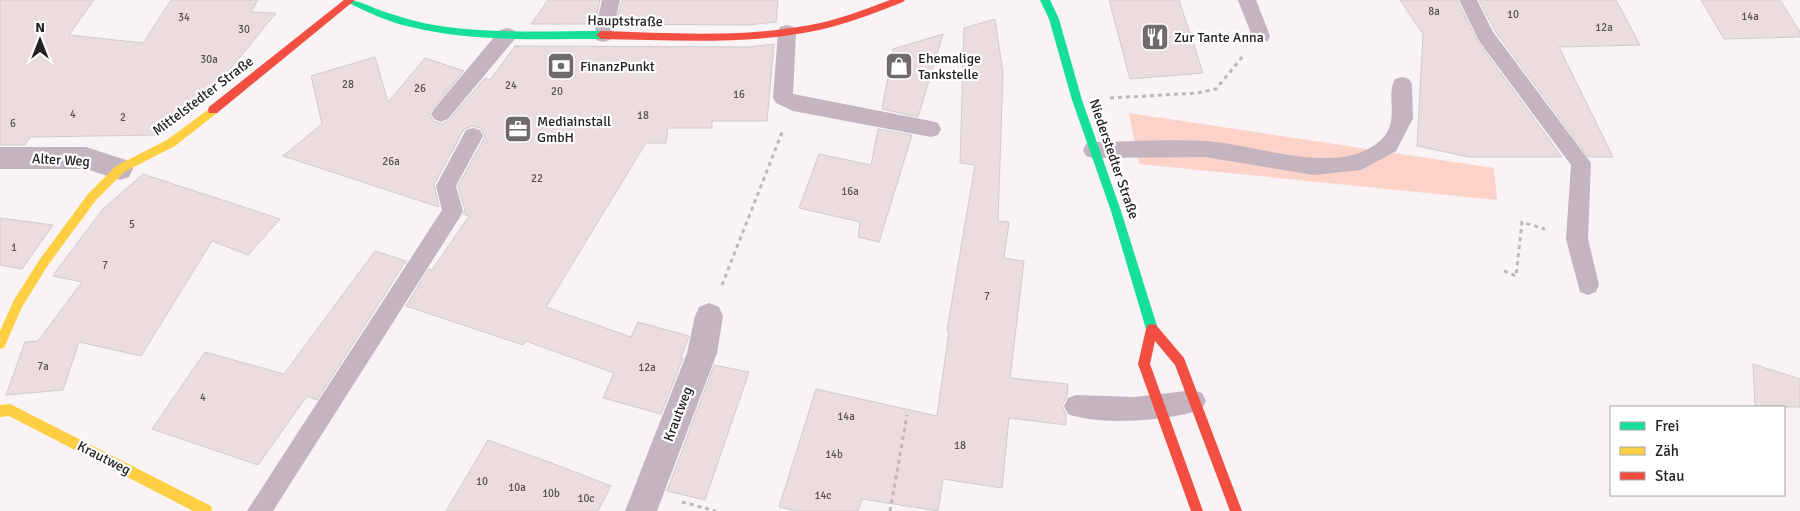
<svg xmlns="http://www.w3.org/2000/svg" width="1800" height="511" viewBox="0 0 1800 511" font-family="Signika,sans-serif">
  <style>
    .green { fill: #fcd2c9 }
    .building { fill: #ebdcdd; stroke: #d0cbcc }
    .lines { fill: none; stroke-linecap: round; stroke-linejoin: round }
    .path { stroke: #c1b6bd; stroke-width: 3; stroke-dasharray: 4 4; stroke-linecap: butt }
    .lane { fill: #c3b4bf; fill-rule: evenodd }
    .street { fill: #c3b4bf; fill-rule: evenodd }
    .fast { fill: #16e098; fill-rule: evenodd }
    .slow { fill: #ffcf43; fill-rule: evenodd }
    .jam { fill: #f24e42; fill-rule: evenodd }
    .labels { text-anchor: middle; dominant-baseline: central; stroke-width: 4.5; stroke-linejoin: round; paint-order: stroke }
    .number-label { font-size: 11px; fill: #585152 }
    .street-label { font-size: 14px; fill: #252123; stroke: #fff }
    .poi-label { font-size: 14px; fill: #252123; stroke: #fff; text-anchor: start }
  </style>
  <rect width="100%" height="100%" fill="#f9f3f5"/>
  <path class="green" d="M1129,113l365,55 3,32 -358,-36z"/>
  <path class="building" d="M0,0h94l-25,35 74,8 28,-43h87l-7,12 25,1 -71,87 -28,22 -3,-1 -2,4 -12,10 -130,2 -5,8h-25z
    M548,0h52l-5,24h-64z
    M622,0h156l-2,22 -28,3 -132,-1z
    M1109,0h70l24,73 -73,6z
    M1400,0h57l21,42 84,115h-93l-52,-11 6,-112z
    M1479,0h137l24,45 -81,2 54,110h-25l-93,-126z
    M1701,0h79l20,32v5l-76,2z
    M995,19l8,54 -5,148 11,1 -5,36 20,3 -14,117 58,6 -1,12 -5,9 4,10v10l-57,-7 -7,70 -59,-9 -5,32 -76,-12 -4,12h-61l-18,-4 37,-118 121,27 12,-85 -2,-1 28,-165 -15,-2 4,-135z
    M943,34l-25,83 -36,-8 11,-60z
    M774,44l-7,77h-55v7h-44l-2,15h-20l-100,164 85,30 7,-15 51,14 -8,22h2l-22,56 -58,-16 11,-25 -88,-32 -3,4 -117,-39 23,-37 3,1 37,-54 -6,-2 2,-4 -7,-24 27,-49 -4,-9 -9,-2 -8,3 -30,56 5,22 -156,-51 39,-32 -11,-48 64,-19 13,45 37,-44 39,13 -35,42 4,8 9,3 7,-4 36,-42 5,2 25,-34 233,1z
    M878,129l34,6 -33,107 -21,-5 2,-15 -61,-14 20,-54 52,11z
    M143,174l137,45 -32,36 -36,-14 -71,115 -62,-14 -16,48 -57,5 19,-53 13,-1 44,-59 -29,-6 3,-5 47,-62z
    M0,218l53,7 -31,44 -22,-4z
    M375,251l31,10 -89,139 -10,-4 -49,69 -106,-36 53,-77 79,22z
    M1753,364l47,15v28h-45z
    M714,365l35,7 -44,128 -38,-9z
    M488,440l61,22 62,24 -13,25h-152z"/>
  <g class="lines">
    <path class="path" d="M1110,98l87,-5 19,-4 27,-33
      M1504,271l12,5 6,-54 23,7
      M722,285l61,-155
      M682,502l34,9
      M890,511l17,-96"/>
    <path class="lane" d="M602,0h18l-8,35 -2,5 -7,2 -7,-2 -2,-5z
      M1238,0h18l14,36 -2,5 -7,2 -7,-2z
      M1459,0h18l16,32 98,131 -3,76 11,46 -3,7 -8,3 -8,-3 -14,-53 5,-74 -92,-124z
      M787,25l7,2 2,5 -3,62 138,27 7,2 3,6 -3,6 -7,2 -138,-26 -17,-8 -3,-5 5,-66 2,-5z
      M507,28l7,2 2,5 -2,5 -66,79 -7,3 -7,-3 -3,-5 3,-5 66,-79z
      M1402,77l7,2 3,5 1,35 -3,5 -14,27 -35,19 -47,5 -109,-18 -112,1 -7,-2 -3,-6 3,-6 7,-2c37,0 74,-3 111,-1 50,2 135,38 177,-1 20,-19 4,-43 14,-61z
      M473,128l7,2 3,6 -27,50 7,25 -3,6 -187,294h-26l195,-301 -6,-24 30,-56z
      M1194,390l8,3 4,8 -4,8c-31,12 -103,17 -134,5l-4,-8 4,-8 8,-3 59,2z"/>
    <path class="street" d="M0,147h86l43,14 4,8 -4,8 -9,3 -34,-11h-86z
      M709,303l10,4 4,9 -6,37 -60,158h-32l62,-158 8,-37 4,-9z"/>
    <path class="fast" d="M345,0c17,0 24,7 40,12 18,6 36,11 55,14 53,8 108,5 161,5l5,4 -5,4c-63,0 -128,3 -190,-12 -23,-5 -44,-15 -64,-25z
      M1040,0h10l9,19 23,81 39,111 37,118 -2,4 -4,1 -4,-1 -2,-4 -35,-118 -39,-111 -23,-81z"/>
    <path class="slow" d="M213,106l5,4 -1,3 -42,33 -51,26 -28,28 -48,65 -26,42 -18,41 -4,1v-18l14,-31 26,-41 48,-65 28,-28 51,-26z
      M10,404l201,102 1,5h-19l-184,-95 -9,1v-12z"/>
    <path class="jam" d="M344,0h11l-138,113h-8l-1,-3 1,-3z
      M890,0h15l-2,2c-31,12 -61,24 -94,30 -68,13 -139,8 -208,7l-5,-4 5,-4c69,2 140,7 209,-6 28,-5 53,-15 80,-25z
      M1152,324l4,1 28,33 58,153h-12l-55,-146 -20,-24 -5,23 53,147h-12l-53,-147 8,-35 2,-4z"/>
  </g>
  <defs>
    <g id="restaurant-square" transform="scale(1.4375)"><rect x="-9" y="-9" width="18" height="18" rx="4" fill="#6f6a6c" stroke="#fff"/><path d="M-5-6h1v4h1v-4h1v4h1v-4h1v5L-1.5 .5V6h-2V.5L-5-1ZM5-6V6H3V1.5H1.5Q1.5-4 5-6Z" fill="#fff"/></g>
    <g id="bank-square" transform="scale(1.4375)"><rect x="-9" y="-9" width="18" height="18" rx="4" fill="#6f6a6c" stroke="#fff"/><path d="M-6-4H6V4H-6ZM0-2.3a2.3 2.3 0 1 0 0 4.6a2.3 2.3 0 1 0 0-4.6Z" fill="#fff"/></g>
    <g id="shop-square" transform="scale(1.4375)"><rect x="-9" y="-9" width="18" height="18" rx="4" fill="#6f6a6c" stroke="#fff"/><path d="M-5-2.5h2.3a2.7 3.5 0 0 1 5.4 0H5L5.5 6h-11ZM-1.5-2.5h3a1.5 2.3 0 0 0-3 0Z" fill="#fff"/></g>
    <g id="office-square" transform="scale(1.4375)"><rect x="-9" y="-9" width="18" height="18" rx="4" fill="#6f6a6c" stroke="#fff"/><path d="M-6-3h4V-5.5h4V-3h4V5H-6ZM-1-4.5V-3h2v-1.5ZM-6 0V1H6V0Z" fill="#fff"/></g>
  </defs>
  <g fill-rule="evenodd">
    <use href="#restaurant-square" x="1155" y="37"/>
    <use href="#bank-square" x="561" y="66"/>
    <use href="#shop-square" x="899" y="66"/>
    <use href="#office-square" x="518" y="129"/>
  </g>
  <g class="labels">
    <g class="number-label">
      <text x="1434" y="11">8a</text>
      <text x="1513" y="14">10</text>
      <text x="1750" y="16">14a</text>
      <text x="184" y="17">34</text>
      <text x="1604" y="27">12a</text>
      <text x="244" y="29">30</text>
      <text x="209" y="59">30a</text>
      <text x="348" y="84">28</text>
      <text x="511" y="85">24</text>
      <text x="420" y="88">26</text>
      <text x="557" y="91">20</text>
      <text x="739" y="94">16</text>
      <text x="73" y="114">4</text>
      <text x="643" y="115">18</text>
      <text x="123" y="117">2</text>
      <text x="13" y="123">6</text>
      <text x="391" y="161">26a</text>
      <text x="537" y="178">22</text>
      <text x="850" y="191">16a</text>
      <text x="132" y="224">5</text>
      <text x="14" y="247">1</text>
      <text x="105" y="265">7</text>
      <text x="987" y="296">7</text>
      <text x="43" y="366">7a</text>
      <text x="647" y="367">12a</text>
      <text x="203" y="397">4</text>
      <text x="846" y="416">14a</text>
      <text x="960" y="445">18</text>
      <text x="834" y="454">14b</text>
      <text x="482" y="481">10</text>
      <text x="517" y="487">10a</text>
      <text x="551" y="493">10b</text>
      <text x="823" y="495">14c</text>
      <text x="586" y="498">10c</text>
    </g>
    <g class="street-label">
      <text transform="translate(625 21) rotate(1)">Hauptstraße</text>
      <text transform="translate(203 96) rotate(-37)">Mittelstedter Straße</text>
      <text transform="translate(1114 159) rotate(71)">Niederstedter Straße</text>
      <text transform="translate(61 160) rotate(3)">Alter Weg</text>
      <text transform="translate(678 414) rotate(-69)">Krautweg</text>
      <text transform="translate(104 458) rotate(27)">Krautweg</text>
    </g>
    <g class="poi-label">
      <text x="1174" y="37">Zur Tante Anna</text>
      <text x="918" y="58">Ehemalige<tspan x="918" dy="16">Tankstelle</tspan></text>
      <text x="580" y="66">FinanzPunkt</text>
      <text x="537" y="121">Mediainstall<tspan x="537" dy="16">GmbH</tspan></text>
    </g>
  </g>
  <rect x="1610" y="406" width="175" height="90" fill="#ffffff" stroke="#a8a6a7"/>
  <rect x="1620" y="422" width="25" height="8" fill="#16e098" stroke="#a8a6a7"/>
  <text x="1655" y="431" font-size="15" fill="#252123">Frei</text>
  <rect x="1620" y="447" width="25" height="8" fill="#ffcf43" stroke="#a8a6a7"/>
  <text x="1655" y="456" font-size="15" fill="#252123">Zäh</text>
  <rect x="1620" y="472" width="25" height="8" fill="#f24e42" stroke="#a8a6a7"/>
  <text x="1655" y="481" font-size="15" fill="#252123">Stau</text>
  <g transform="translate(40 40)" stroke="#ffffff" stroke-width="4" paint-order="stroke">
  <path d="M0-4L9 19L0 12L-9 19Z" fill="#252123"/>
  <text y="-8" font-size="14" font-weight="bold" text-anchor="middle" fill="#252123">N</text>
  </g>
</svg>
